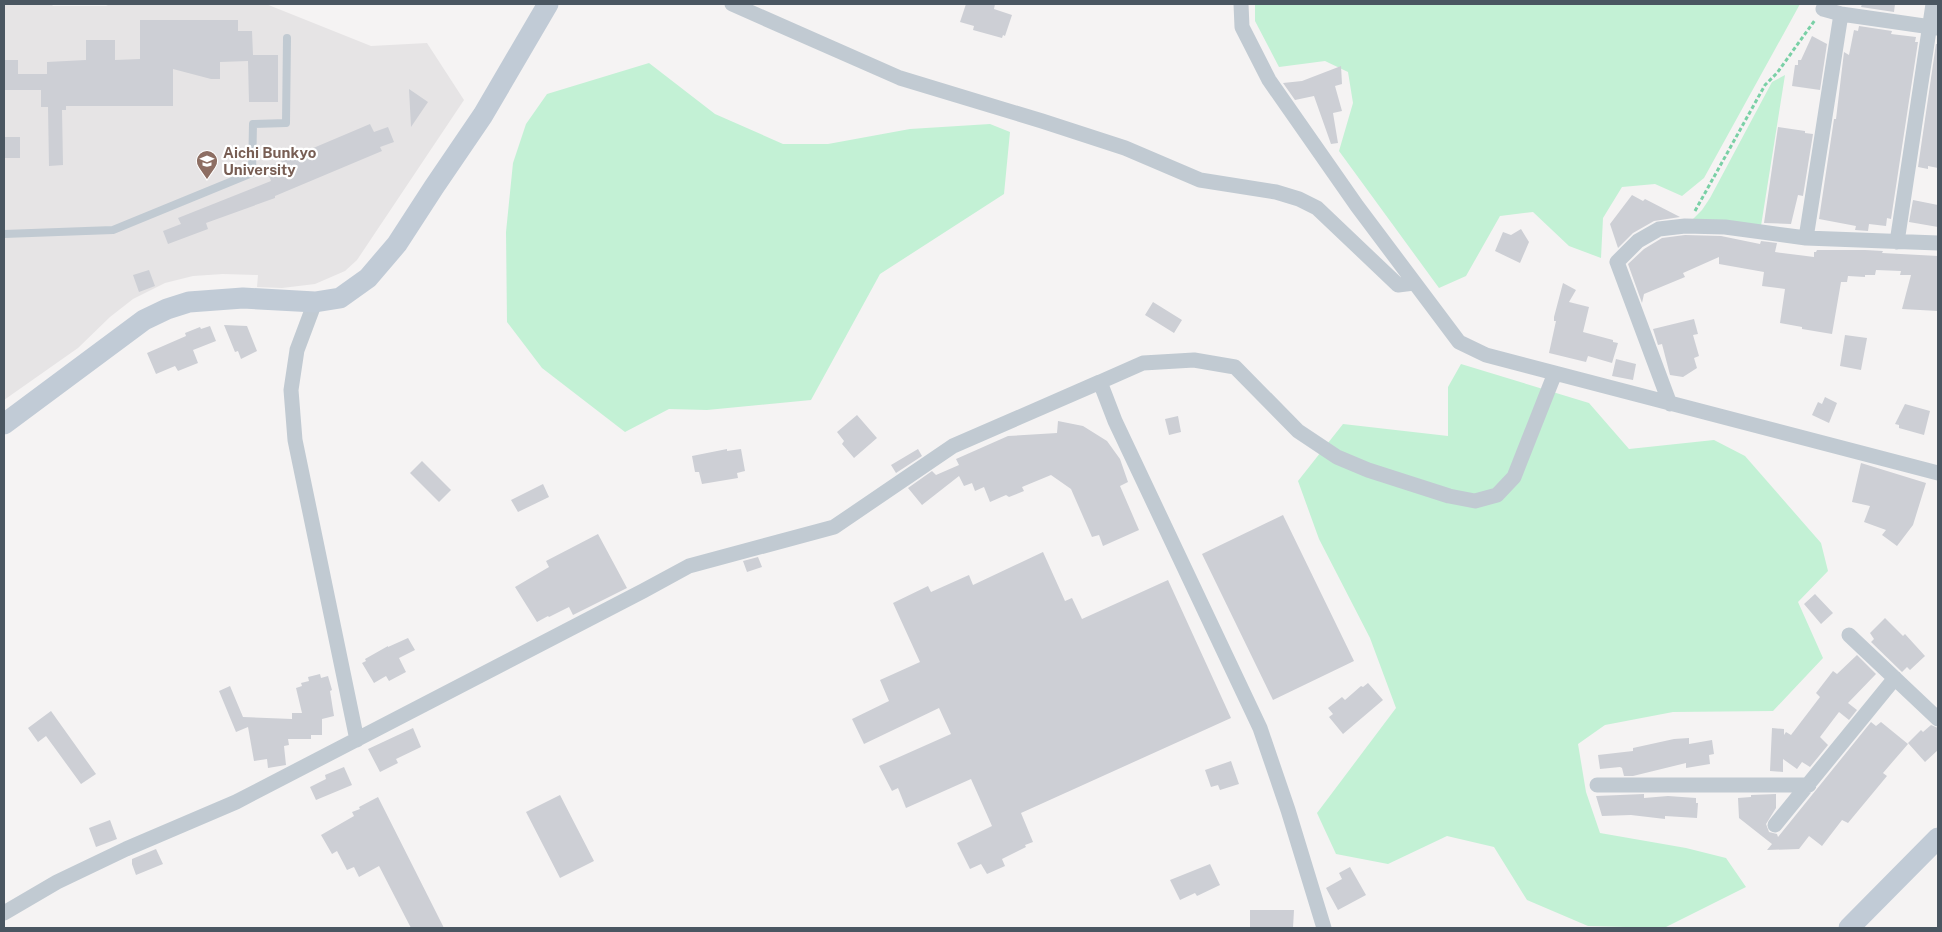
<svg xmlns="http://www.w3.org/2000/svg" width="1942" height="932" viewBox="0 0 1942 932" font-family="'Public Sans',sans-serif">
  <style>
    .education { fill: #e6e4e5 }
    .green { fill: #c3f1d5 }
    .building { fill: #cdcfd5 }
    .lines { fill: none; stroke-linecap: round; stroke-linejoin: round }
    .path { stroke: #7ad0a6; stroke-width: 3; stroke-dasharray: 4 2.5; stroke-linecap: butt }
    .lane { stroke: #c1cad2; stroke-width: 8 }
    .street { stroke: #c1cad2; stroke-width: 15 }
    .secondary { stroke: #c1cbd6; stroke-width: 21 }
    .labels { text-anchor: middle; dominant-baseline: central; stroke-width: 4.5; stroke-linejoin: round; paint-order: stroke }
    .education-label { font-size: 15px; font-weight: bold; fill: #785e54; stroke: #fff; text-anchor: start }
  </style>
  <rect width="100%" height="100%" fill="#f5f3f3"/>
  <path class="education" d="M4,4h47l2,2h53l4,-2h156l105,42 56,-3 37,57 -107,160 -12,11 -30,13 -33,4 -25,-1 1,-12 -35,-1 -30,2 -28,7 -32,16 -23,18 -32,31 -74,52z"/>
  <path class="green" d="M1255,4h545l-96,174 -22,18 -27,-12 -33,3 -19,31 -2,40 -32,-12 -36,-34 -33,4 -34,60 -27,12 -100,-137 14,-48 -5,-31 -23,-11 -46,6 -24,-46z
    M649,63l66,51 68,30h45l82,-15 80,-5 20,8 -6,62 -124,80 -69,126 -104,10 -38,-1 -44,23 -83,-64 -35,-46 -1,-90 7,-69 13,-39 21,-30z
    M1785,75l-24,151 -69,-6 10,-10 8,-12 62,-116z
    M1461,364l128,39 40,46 85,-9 31,16 76,87 7,28 -30,31 25,56 -50,53 -100,1 -68,13 -27,19 8,48 14,41 86,15 40,10 20,29 -82,41 -76,-2 -61,-26 -33,-53 -47,-11 -59,28 -52,-10 -19,-41 79,-105 -26,-70 -51,-99 -21,-58 45,-57 105,12v-49z"/>
  <path class="building" d="M966,4h29l-1,5 18,6 -7,21 -2,-1 -1,3 -29,-8 1,-4 -14,-4z
    M1862,4h33l-1,8 -33,-5z
    M140,20h98v11h14l1,24h25v47h-29l-1,-41 -28,1v17h-9l-38,-10v37h-107v4h-4l1,55 -14,1 -1,-59h-7v-17h-37v-30h14v14h29v-12l39,-2v-20h29v20l25,-1z
    M1859,26l33,5 -1,3 25,3 -1,5h3l-27,177 -4,-1 -1,8 -17,-2 -1,7 -13,-1 1,-4 -37,-7 15,-100h2l8,-67 5,3 5,-25 4,1z
    M1812,36l15,8 -7,46 -28,-4 3,-21h3v-5h3z
    M1936,44h2v124l-10,-2v3l-10,-2z
    M1341,66l1,18 -7,2 7,25 -9,2 5,30 -7,1 -17,-48 -19,4 -12,-17 19,-2z
    M409,89l19,13 -17,25z
    M370,124l4,8 14,-5 6,15 -14,5 2,4 -107,45v2l-69,25 2,6 -40,15 -5,-13 18,-7 -3,-6 93,-37 -5,-13z
    M1778,127l27,4v2l8,1 -10,62 -5,-1 -7,29 -27,-1z
    M4,137h16v21h-16z
    M1632,195l11,6 2,-2 35,18 -26,4 -21,12 -15,15 -8,-24z
    M1913,200l25,5v22l-29,-5z
    M1521,229l8,13 -9,21 -25,-12 8,-19 8,3z
    M1685,235l36,1 39,8 1,-3 16,2 -2,9 39,5v-5h2l1,-2h48l18,1 -1,2 56,3v55l-36,-2 9,-34h-11l1,-4 -25,-1 -1,5h-10v2l-17,-1 -1,6h-6l-9,52 -30,-5v-2l-22,-4 5,-34 -23,-3 2,-14 -45,-8v-7l-36,16 2,4 -41,17 -2,9 -14,-39 16,-15 18,-11z
    M149,270l6,16 -16,6 -6,-17z
    M1563,283l13,7 -7,12 20,5 -6,25 30,8v2l5,1 -6,20 -24,-7 -2,6 -37,-9 7,-32h-2v-4z
    M1153,302l29,18 -8,13 -29,-18z
    M1694,319l4,15 -5,1 6,21 -5,2 3,10 -14,9 -13,-2 -8,-31 -4,1 -5,-16z
    M224,325l23,1 10,25 -16,8 -3,-8 -3,1z
    M210,326l6,15 -23,9 5,13 -20,8 -3,-5 -19,8 -9,-21 39,-17 -1,-3 15,-6 1,2z
    M1845,335l22,3 -6,32 -21,-4z
    M1616,359l20,5 -3,16 -21,-4z
    M1825,397l12,6 -8,20 -17,-8 6,-13 4,2z
    M1905,404l25,7 -6,24 -25,-7v-3l-4,-1z
    M857,415l20,23 -23,20 -12,-14 2,-3 -7,-9z
    M1178,416l3,16 -12,3 -4,-16z
    M1058,421l25,5 24,15 13,18 8,23 -8,4 19,44 -36,16 -4,-11 -7,2 -21,-48 -20,-14 -29,12 2,4 -15,6 -3,-2 -16,7 -6,-15 -9,4 -3,-8 -8,3 -5,-10 -37,29 -14,-17 24,-17 4,4 23,-10 -3,-6 52,-23 49,-3z
    M727,449v2l14,-2 4,22 -8,2 1,5 -36,6 -3,-12h-4l-3,-16z
    M918,449l4,7 -26,17 -5,-8z
    M422,461l29,29 -12,12 -29,-29z
    M1861,463l65,20 -13,42 -16,21 -15,-11 4,-5 -22,-8 6,-16 -18,-4z
    M543,484l6,13 -31,15 -7,-12z
    M1283,515l71,146 -81,39 -71,-146z
    M598,534l29,54 -54,27 -4,-8 -20,10 -1,-1 -11,6 -22,-35 34,-20 -3,-6z
    M1043,552l22,49 7,-3 10,21 86,-39 63,138 -210,95 12,29 -8,3 1,2 -24,12 3,7 -18,8 -6,-10 -11,5 -13,-26 35,-17 -21,-47 -65,29 -8,-20 -6,3 -13,-25 72,-32 -12,-26 -75,36 -12,-25 37,-18 -9,-21 40,-18 -27,-59 35,-17 3,6 38,-17 4,10z
    M758,557l4,10 -15,5 -4,-11z
    M1815,594l18,19 -12,11 -17,-20z
    M1885,618l18,18 2,-2 20,22 -15,14 -3,-3 -5,5 -31,-30 3,-3 -4,-6z
    M408,638l7,12 -16,8 7,14 -17,9 -3,-5 -12,7 -12,-20 4,-2 -1,-2 23,-13v1z
    M1857,655l19,19 -28,29 9,7 -8,10 -10,-8 -19,25 8,8 -18,22 -8,-5 -5,7 -14,-10v13l-13,-1 2,-43 12,1v6l2,-3 5,3 29,-38 -4,-4 17,-22 4,3z
    M320,674l1,4 7,-2 4,14 -2,1 4,25 -12,3v16h-11v4h-23l1,6 -5,1 2,19 -18,3 -1,-9 -13,2 -6,-34 -12,5 -17,-41 11,-5 13,31 49,2v-6h10l-6,-25 6,-2 -1,-3 8,-2 -1,-4z
    M1368,683l15,17 -40,34 -14,-17 4,-3 -5,-6 14,-11 3,3 16,-14 2,1z
    M51,711l45,63 -15,10 -35,-48 -8,6 -10,-14z
    M1871,722l5,4 5,-4 27,22 -25,29 4,3 -39,47 -6,-3 -20,26 -13,-10 -10,13 -32,1 5,-6 -33,-26 -1,-20 13,-1v-2l25,-1v14l-10,16 3,8 8,2 1,3z
    M1931,725l7,3v22l-13,12 -17,-19 13,-13 2,2z
    M413,728l8,19 -25,12 2,4 -18,9 -12,-23z
    M1689,738v6l23,-4 2,14 -5,1 1,9 -24,4v-5l-53,13h-9l-2,-8 -2,-1 -20,2 -2,-14 35,-4v-3l41,-9z
    M1231,761l8,23 -19,6 -2,-5 -7,2 -6,-17z
    M344,767l8,18 -36,15 -6,-13 16,-8 -1,-4z
    M1644,794v4l24,-2 28,2v5h2l-1,15 -32,-2v3l-34,-4 -29,1 -6,-20z
    M560,795l34,66 -34,17 -34,-66z
    M378,797l66,131h-33l-32,-62 -20,11 -5,-10 -7,3 -10,-19 -5,3 -11,-19 33,-19 -2,-4 8,-3 -1,-2z
    M110,820l7,19 -21,8 -7,-19z
    M156,849l7,15 -27,11 -4,-11v-5z
    M1210,864l10,21 -23,11 -2,-3 -15,7 -10,-20z
    M1350,867l16,28 -28,15 -12,-22 16,-9 -3,-6z
    M1250,910h44l-1,18h-43z"/>
  <g class="lines">
    <path class="path" d="M1695,211l70,-126 12,-12 38,-53"/>
    <path class="lane" d="M4,234l109,-4 139,-57 1,-49 33,-1 1,-85"/>
    <path class="street" d="M732,4l168,74 142,43 83,27 75,32 76,12 23,7 18,9 81,77 16,-2
      M1241,4l1,23 27,53 88,126 102,136 27,13 452,118
      M1825,4l-2,5 18,5 97,14
      M1806,238l35,-224
      M1897,242l36,-238
      M315,302l-18,48 -6,40 4,50 62,300
      M1100,382l43,-19 51,-3 41,7 63,64 39,26 31,13 81,26 26,5 22,-6 17,-18 41,-104
      M1670,404l-53,-142 21,-21 21,-12 26,-3 40,1 81,11 132,5
      M1849,635l89,84
      M1597,785h212
      M1775,825l120,-147
      M4,913l53,-31 69,-33 110,-47 407,-211 46,-25 145,-39 119,-81 147,-64 15,39 145,307 28,82 36,118"/>
    <path class="secondary" d="M4,424l140,-104 23,-11 22,-7 54,-4 72,4 25,-4 28,-20 29,-34 37,-57 49,-72 65,-111
      M1849,928l89,-90"/>
  </g>
  <defs>
    <g id="university-pin" transform="scale(1.125)"><path d="M0 17L-7.5 6A9.5 9.5 0 1 1 7.5 6Z" fill="#8d6e63" stroke="#fff"/><path d="M0-5L7-2L0 1L-7-2ZM-4 1L0 2.5L4 1V4Q0 6-4 4Z" fill="#fff"/></g>
  </defs>
  <g fill-rule="evenodd">
    <use href="#university-pin" x="207" y="161"/>
  </g>
  <g class="labels">
    <g class="education-label">
      <text x="223" y="152">Aichi Bunkyo<tspan x="223" dy="17">University</tspan></text>
    </g>
  </g>
  <rect width="1942" height="932" fill="none" stroke="#4a5661" stroke-width="10"/>
</svg>
